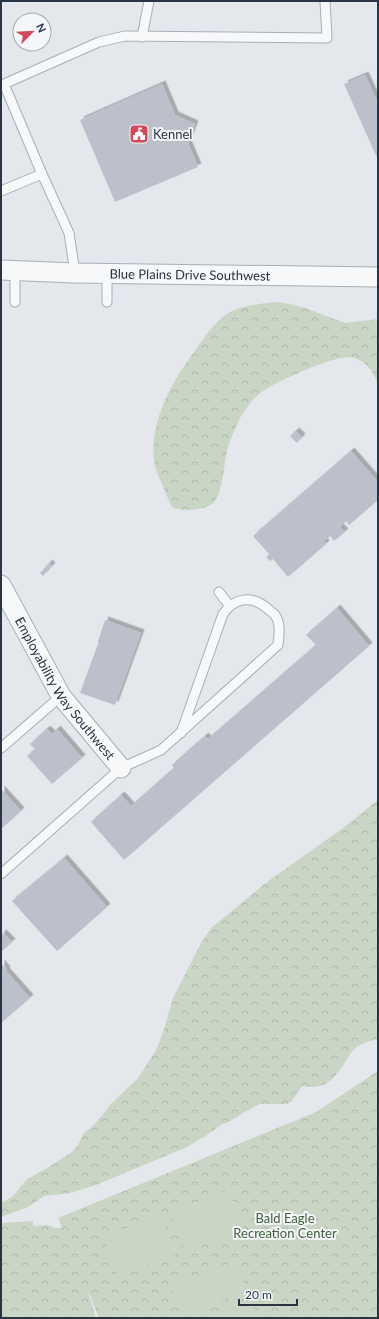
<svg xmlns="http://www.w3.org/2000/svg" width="379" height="1319" viewBox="0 0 379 1319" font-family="Lato,sans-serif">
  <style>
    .forest { fill: url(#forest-crowns) }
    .pitch { fill: #c9d6c5 }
    .building { fill: #bbc0ca; filter: url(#shadow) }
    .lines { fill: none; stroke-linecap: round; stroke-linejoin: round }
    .lane-casing { stroke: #a9aeb7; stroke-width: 11 }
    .street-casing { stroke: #a9aeb7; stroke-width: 21 }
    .lane { stroke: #f7f8fa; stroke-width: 9 }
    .street { stroke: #f7f8fa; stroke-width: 19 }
    .labels { text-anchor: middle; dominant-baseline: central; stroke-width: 4; stroke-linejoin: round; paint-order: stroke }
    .poi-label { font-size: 13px; fill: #2b3445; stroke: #f4f6f9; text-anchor: start }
    .street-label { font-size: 13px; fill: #2b3445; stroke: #f4f6f9 }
    .park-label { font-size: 13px; fill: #3f6138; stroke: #f4f6f9 }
  </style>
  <defs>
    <pattern id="forest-crowns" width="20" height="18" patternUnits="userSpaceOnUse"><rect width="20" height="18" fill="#c9d6c5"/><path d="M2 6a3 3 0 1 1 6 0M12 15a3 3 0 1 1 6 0" fill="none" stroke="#adb8ab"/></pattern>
    <filter id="shadow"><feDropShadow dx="3.5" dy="-3.5" stdDeviation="0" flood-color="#0004"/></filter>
  </defs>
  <rect width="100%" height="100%" fill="#e4e7ec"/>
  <path class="forest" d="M274,302l16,2 15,4 40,15 33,-4v65c-5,-10 -9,-21 -21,-25 -3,-2 -11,-2 -15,-1 -17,2 -70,25 -83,36 -8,7 -14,16 -19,24 -4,9 -9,19 -12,29 -4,13 -5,47 -14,55 -8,9 -31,9 -41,6 -4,-6 -6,-12 -9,-19 -3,-8 -7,-14 -9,-23 -8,-42 17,-85 42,-118 9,-13 19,-28 33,-36 13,-7 30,-8 44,-10z
    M378,800v239c-9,2 -19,5 -26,12 -2,3 -4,7 -7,11 -11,18 -20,28 -43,24l-10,15 -5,3h-27l-17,9 -11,7 -11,5 -14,10 -20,12 -91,38 -26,8 -26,3 -16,11 -27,10v-14l11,-6 15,-18 22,-12 23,-15 6,-7 6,-12 11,-9 16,-20 27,-26 17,-26 8,-19 10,-35 27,-53 11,-17 56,-46 76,-54z
    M378,1071v247h-279l-12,-30 9,30h-95v-95l32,-2v5l15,-1 7,3h7l-4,-10 258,-106z"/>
  <path class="pitch" d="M229,1190l15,40 -59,21 -14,-39z
    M161,1215l15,39 -58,22 -15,-39z
    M236,1262l11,29 -65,25 -11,-30z
    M251,1302l6,16h-50z"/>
  <path class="building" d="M365,75l13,28v57l-34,-76z
    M162,84l13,31 20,9 -7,19 10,24 -83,35 -35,-82z
    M296,431l6,6 -5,6 -7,-7z
    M351,451l27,31v18l-29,25 -3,-4 -6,6 5,5 -11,9 -4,-5 -6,5 2,3 -38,33 -15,-18 -3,2 -4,-4 3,-3 -16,-18z
    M49,563l3,3 -9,10 -3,-3z
    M337,608l32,38 -245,214 -33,-38 30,-27 10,11 43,-38 -2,-3 18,-16 15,-13 3,3 108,-94 -10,-10z
    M105,620l36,13 -26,72 -35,-12 18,-49v-3z
    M47,729l5,5 5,-5 25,29 -30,26 -25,-28 8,-7 -5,-5z
    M1,789l20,22 -20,18z
    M64,858l43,49 -50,44 -45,-50z
    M3,933l9,9 -11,10v-17z
    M1,963l6,7 -1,1 24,27 -29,25z"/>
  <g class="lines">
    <g class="lane-casing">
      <path id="lane" d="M142,37l7,-36
        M42,174l-38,-90 95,-42 26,-6 202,2 -2,-37
        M1,191l41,-17 27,59 6,40
        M15,271v31
        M107,302v-28
        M219,592l10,13
        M1,748l60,-52
        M1,874l120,-106 40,-18 117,-105c1,-10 3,-22 -3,-30 -2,-2 -5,-4 -7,-6 -16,-14 -33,-12 -45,5l-42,119"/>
    </g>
    <g class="street-casing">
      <g id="street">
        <path id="s1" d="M1,270l74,3 303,4"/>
        <path id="s2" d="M1,585l60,111 60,72"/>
      </g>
    </g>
    <use href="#lane" class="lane"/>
    <use href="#street" class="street"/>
  </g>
  <defs>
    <g id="civic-square" transform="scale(1)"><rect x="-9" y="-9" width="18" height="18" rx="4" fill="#d1495b" stroke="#f4f6f9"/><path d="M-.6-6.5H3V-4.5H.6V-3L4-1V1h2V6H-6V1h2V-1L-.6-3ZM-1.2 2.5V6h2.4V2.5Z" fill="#fff"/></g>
  </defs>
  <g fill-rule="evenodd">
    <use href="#civic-square" x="139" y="134"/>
  </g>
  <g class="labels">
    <g class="poi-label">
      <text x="153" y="134">Kennel</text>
    </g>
    <g class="street-label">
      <text stroke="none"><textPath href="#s1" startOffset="189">Blue Plains Drive Southwest</textPath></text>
      <text stroke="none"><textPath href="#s2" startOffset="122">Employability Way Southwest</textPath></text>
    </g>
    <g class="park-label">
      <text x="285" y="1218">Bald Eagle<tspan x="285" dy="15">Recreation Center</tspan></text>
    </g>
  </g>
  <rect width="379" height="1319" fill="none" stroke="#2b3445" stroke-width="4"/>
  <g transform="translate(32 32) rotate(66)"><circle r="19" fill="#f4f6f9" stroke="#a4a8b1"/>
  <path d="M0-3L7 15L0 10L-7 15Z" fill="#d1495b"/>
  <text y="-6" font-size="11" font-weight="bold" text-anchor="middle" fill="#2b3445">N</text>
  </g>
  <path d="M239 1299v6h58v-6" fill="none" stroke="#2b3445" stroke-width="2"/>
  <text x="245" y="1299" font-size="12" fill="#2b3445" stroke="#f4f6f9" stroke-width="3" paint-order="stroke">20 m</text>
</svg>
